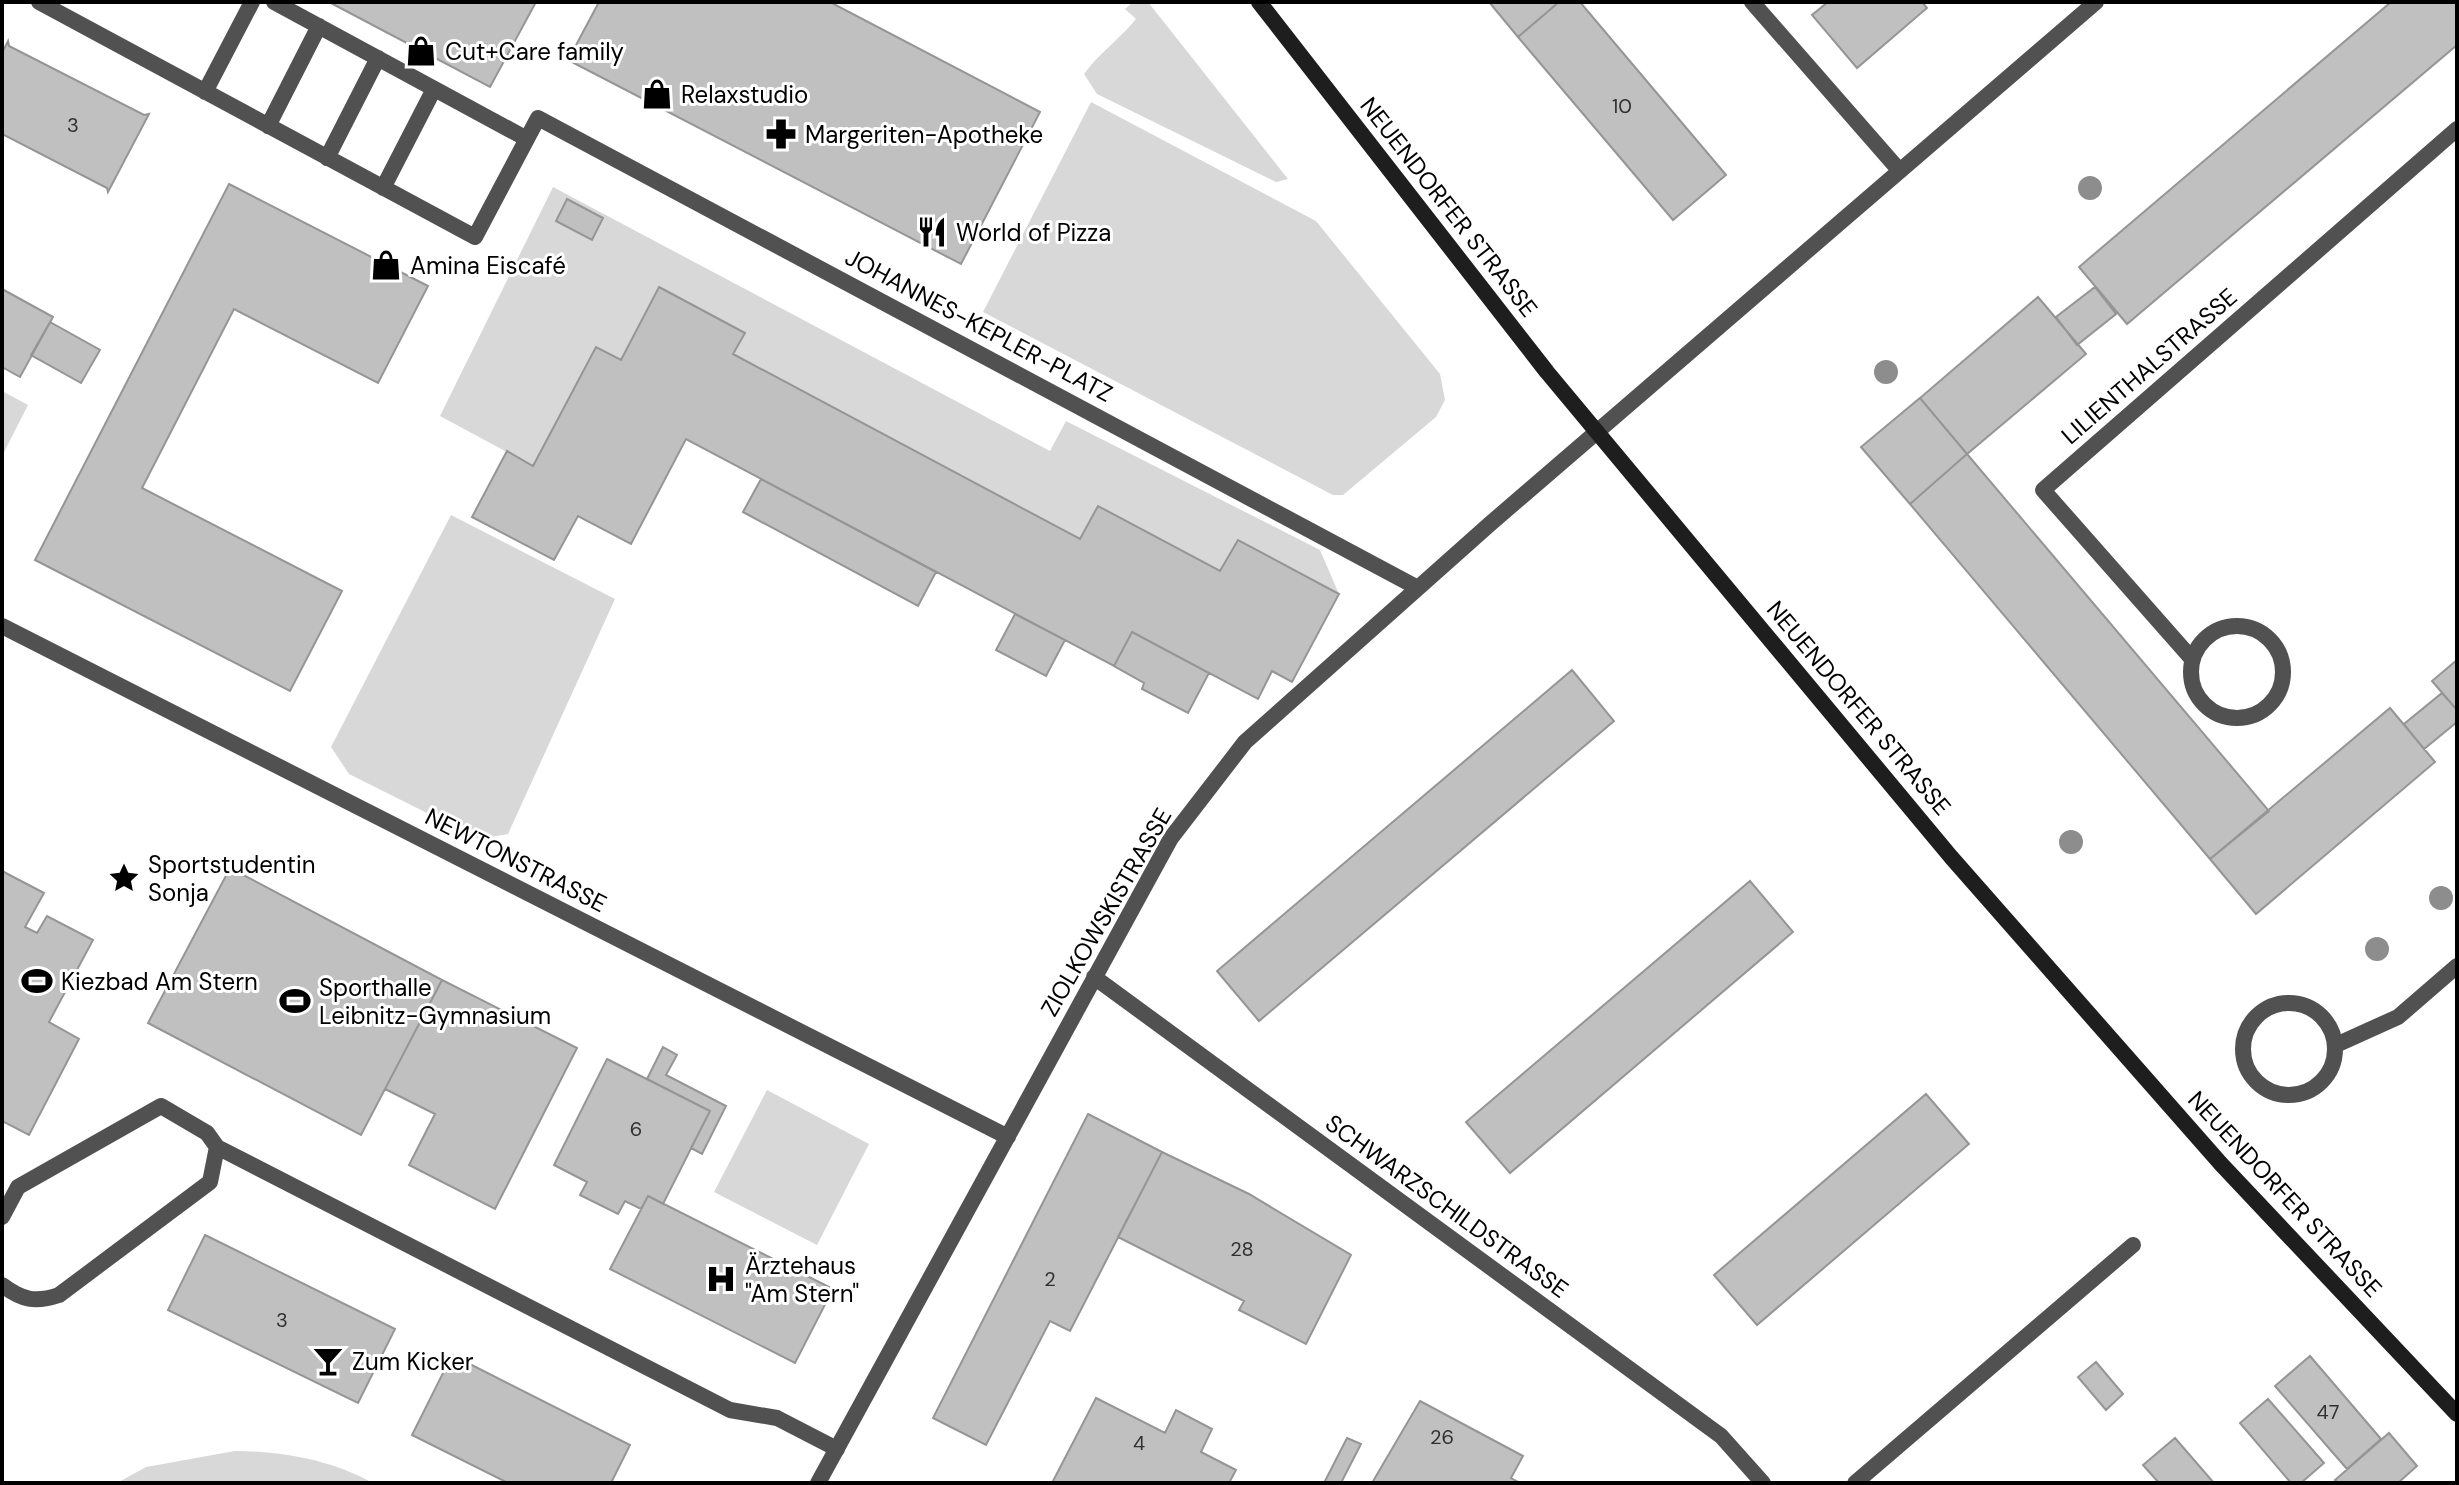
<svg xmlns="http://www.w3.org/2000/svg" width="2459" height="1485" viewBox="0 0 2459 1485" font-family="'DM Sans',sans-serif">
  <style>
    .green { fill: #d8d8d8 }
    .building { fill: #c0c0c0; stroke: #959595; stroke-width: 2 }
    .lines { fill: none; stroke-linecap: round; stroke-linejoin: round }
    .lane { stroke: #515151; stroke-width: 16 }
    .street { stroke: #515151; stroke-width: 16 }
    .secondary { stroke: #1e1e1e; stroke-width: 16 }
    .tree { fill: #8d8d8d }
    .labels { text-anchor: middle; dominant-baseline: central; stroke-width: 6; stroke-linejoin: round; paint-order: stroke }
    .number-label { font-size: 20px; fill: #303030 }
    .poi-label { font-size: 24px; fill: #000; stroke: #fff; text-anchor: start }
    .street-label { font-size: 24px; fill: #000; stroke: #fff }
  </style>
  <rect width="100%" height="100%" fill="#fff"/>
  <path class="green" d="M1133,2h15l140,177 -12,3 -179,-88 -13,-20c16,-22 35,-34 52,-55l-11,-10z
    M1091,102l225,119 124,153 5,26 -9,17 -93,78h-10l-350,-183z
    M553,187l497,264 16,-30 254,129 19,44 -101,-54 -18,31 -122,-65 -18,33 -347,-185 11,-21 -85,-45 -38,72 -25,-13 -63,119 -93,-50z
    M2,391l26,14 -26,51z
    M451,515l164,84 -107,235 -29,5 -130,-65 -18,-27z
    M767,1090l102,54 -52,101 -103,-53z
    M235,1451c46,0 97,9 138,32h-256l29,-16z"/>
  <path class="building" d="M329,2h207l-46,85z
    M599,2h231l210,110 -79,152 -393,-204z
    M1489,2h70l-41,35z
    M1559,2h21l146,173 -53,45 -155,-183z
    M1828,2h94l5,6 -70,60 -45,-53z
    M2391,2h66v43l-330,279 -48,-57z
    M8,41l1,5 135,69 5,-1 -41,78 -1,-4 -105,-54v-81z
    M229,184l199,102 -50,97 -144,-74 -92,179 200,103 -52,100 -255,-131z
    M567,199l36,19 -11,22 -36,-19z
    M659,287l86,46 -12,21 347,185 18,-33 122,65 18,-31 101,54 -47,88 -20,-11 -14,28 -126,-67 -18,34 -428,-227 -55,105 -53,-28 -24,44 -82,-43 35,-66 26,15 63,-119 25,13z
    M2095,287l21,27 -39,31 -21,-28z
    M2,289l51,28 -33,60 -18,-10z
    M2038,297l48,57 -119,100 -47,-56z
    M50,322l50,28 -19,33 -50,-28z
    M1920,398l47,56 -57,50 -49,-57z
    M1967,454l302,357 -59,48 -300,-355z
    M761,479l175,93 -18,34 -175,-94z
    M1015,614l50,26 -19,36 -50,-26z
    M1132,632l77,41 -21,40 -46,-24 2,-6 -30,-17z
    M2457,660v50l-25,-29z
    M1572,670l42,51 -355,300 -42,-50z
    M2442,693l15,17v12l-33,27 -20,-25z
    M2390,708l45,54 -179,152 -46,-55z
    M230,868l212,112 -81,155 -213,-112z
    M2,871l42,22 -19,34 12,6 10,-17 46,24 -44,82 30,17 -50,96 -27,-14z
    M1750,881l43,51 -283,241 -44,-51z
    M442,980l135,68 -82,161 -86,-44 26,-51 -50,-25z
    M663,1047l14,8 -11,20 60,31 -24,48 -11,-6 19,-37 -63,-32z
    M607,1059l103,52 -47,93 -15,-8 -7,13 -16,-8 -7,13 -38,-19 7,-13 -33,-17z
    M1926,1094l43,50 -212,181 -43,-50z
    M1088,1114l74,38 -92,179 -20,-10 -64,124 -53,-27z
    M1162,1152l87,42 102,61 -45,89 -67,-34 5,-9 -126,-64z
    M648,1196l185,93 -38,74 -185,-94z
    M205,1235l190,94 -37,74 -190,-93z
    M452,1355l178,90 -19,38h-103l-96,-48z
    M2310,1356l71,83 -34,30 -72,-83z
    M2096,1362l27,32 -17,16 -28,-33z
    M1096,1398l69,35 11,-23 36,19 -11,23 35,18 -7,13h-177z
    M2268,1399l56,64 -23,20h-10l-51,-60z
    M1420,1401l103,55 -12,22 9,5h-148z
    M2389,1433l28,33 -19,17h-60l-3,-3z
    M1347,1438l14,6 -20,39h-17z
    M2175,1438l39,45h-55l-16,-18z"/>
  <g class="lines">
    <path class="lane" d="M2,1217l16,-30 143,-81 46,27 10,14 513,263 47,8 60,31
      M2,1285c20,15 33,18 57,10l151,-113 7,-35"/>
    <path class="street" d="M39,2l436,235 63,-119 880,470
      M274,2l253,137
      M1752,2l147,168
      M205,92l47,-90
      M268,126l51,-100
      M327,158l51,-100
      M383,188l51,-99
      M2,626l1006,511
      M2191 672a46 46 0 1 1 92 0a46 46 0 1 1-92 0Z
      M2192,659l-149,-169 414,-361
      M1094,977l627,459 42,47
      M2243 1049a46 46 0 1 1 92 0a46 46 0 1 1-92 0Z
      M2336,1045l62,-28 59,-51
      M818,1483l353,-645 74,-96 246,-219 605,-521
      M1855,1483l278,-238"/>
    <path class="secondary" d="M1259,2l288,370 404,485 270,307 236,250"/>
  </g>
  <g class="tree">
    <circle cx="2090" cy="188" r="12"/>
    <circle cx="1886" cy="372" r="12"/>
    <circle cx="2071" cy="842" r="12"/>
    <circle cx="2441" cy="898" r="12"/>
    <circle cx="2377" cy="949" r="12"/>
  </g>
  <defs>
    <g id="shop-bare" transform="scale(2.4)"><path d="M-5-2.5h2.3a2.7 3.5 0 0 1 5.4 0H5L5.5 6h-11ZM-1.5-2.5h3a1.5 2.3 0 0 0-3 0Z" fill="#000" stroke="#fff" stroke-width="2.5" paint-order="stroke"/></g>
    <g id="pharmacy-bare" transform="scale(2.4)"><path d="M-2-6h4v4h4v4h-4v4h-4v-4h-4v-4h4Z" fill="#000" stroke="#fff" stroke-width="2.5" paint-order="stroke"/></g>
    <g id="restaurant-bare" transform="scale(2.4)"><path d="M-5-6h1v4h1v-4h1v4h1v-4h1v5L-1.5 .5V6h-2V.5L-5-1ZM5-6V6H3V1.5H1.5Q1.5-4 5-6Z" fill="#000" stroke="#fff" stroke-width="2.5" paint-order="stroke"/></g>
    <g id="sight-bare" transform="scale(2.4)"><path d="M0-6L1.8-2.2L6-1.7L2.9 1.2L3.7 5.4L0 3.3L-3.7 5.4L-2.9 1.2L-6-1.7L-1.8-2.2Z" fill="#000" stroke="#fff" stroke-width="2.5" paint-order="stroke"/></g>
    <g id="stadium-bare" transform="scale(2.4)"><path d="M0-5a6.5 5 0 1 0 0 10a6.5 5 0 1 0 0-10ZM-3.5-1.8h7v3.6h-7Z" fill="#000" stroke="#fff" stroke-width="2.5" paint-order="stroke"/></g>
    <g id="hospital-bare" transform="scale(2.4)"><path d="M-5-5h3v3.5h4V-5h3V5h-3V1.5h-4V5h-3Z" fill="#000" stroke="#fff" stroke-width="2.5" paint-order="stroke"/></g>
    <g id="bar-bare" transform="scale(2.4)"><path d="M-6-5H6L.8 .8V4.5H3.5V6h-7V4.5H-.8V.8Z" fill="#000" stroke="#fff" stroke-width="2.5" paint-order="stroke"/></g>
  </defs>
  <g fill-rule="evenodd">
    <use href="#shop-bare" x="421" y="51"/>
    <use href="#shop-bare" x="657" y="94"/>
    <use href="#pharmacy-bare" x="781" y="134"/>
    <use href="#restaurant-bare" x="932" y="232"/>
    <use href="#shop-bare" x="386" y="265"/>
    <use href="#sight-bare" x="124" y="878"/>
    <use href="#stadium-bare" x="37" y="981"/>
    <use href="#stadium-bare" x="295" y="1001"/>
    <use href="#hospital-bare" x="721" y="1279"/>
    <use href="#bar-bare" x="328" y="1361"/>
  </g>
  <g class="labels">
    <g class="number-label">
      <text x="1622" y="106">10</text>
      <text x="73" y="125">3</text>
      <text x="636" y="1129">6</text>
      <text x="1242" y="1249">28</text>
      <text x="1050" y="1279">2</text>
      <text x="282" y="1320">3</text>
      <text x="2328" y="1412">47</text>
      <text x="1442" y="1437">26</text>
      <text x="1139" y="1443">4</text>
    </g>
    <g class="poi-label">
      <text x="445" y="51">Cut+Care family</text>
      <text x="681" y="94">Relaxstudio</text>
      <text x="805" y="134">Margeriten-Apotheke</text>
      <text x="956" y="232">World of Pizza</text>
      <text x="410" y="265">Amina Eiscafé</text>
      <text x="148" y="864">Sportstudentin<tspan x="148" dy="28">Sonja</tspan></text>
      <text x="61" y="981">Kiezbad Am Stern</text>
      <text x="319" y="987">Sporthalle<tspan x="319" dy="28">Leibnitz-Gymnasium</tspan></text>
      <text x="745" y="1265">Ärztehaus<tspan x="745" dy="28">"Am Stern"</tspan></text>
      <text x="352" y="1361">Zum Kicker</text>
    </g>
    <g class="street-label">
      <text transform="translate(1449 207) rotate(52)">NEUENDORFER STRASSE</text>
      <text transform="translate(979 325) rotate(28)">JOHANNES-KEPLER-PLATZ</text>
      <text transform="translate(2149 366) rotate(-41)">LILIENTHALSTRASSE</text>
      <text transform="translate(1859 708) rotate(50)">NEUENDORFER STRASSE</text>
      <text transform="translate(516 860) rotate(27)">NEWTONSTRASSE</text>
      <text transform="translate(1106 912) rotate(-60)">ZIOLKOWSKISTRASSE</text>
      <text transform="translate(2285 1194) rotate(47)">NEUENDORFER STRASSE</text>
      <text transform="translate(1447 1206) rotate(36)">SCHWARZSCHILDSTRASSE</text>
    </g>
  </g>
  <rect width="2459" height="1485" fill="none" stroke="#000000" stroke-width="8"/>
</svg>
